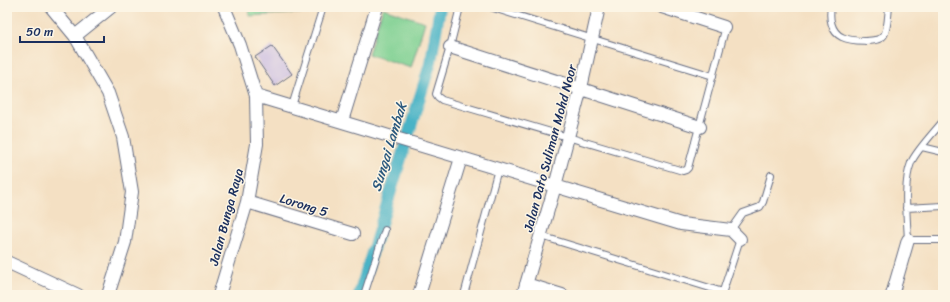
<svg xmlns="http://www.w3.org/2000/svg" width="950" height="302" viewBox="0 0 950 302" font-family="Sriracha,sans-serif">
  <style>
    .green { fill: #7ed092; stroke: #4c8078 }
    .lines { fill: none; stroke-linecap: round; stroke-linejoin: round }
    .canal { stroke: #48b3c6; stroke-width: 12 }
    .building { fill: #beaee1 }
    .service-casing { stroke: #676d81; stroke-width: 8 }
    .minor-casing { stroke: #676d81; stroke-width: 14 }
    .service { stroke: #fff; stroke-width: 6 }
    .minor { stroke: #fff; stroke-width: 12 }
    .labels { text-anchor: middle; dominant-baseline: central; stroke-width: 3; stroke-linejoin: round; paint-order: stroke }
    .street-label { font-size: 13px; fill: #1b2f5e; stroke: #fcf5e5 }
    .water-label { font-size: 14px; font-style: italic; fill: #28577d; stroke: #fcf5e5 }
  </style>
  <rect width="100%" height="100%" fill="#fcf5e5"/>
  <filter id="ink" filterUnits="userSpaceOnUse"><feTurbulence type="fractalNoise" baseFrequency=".025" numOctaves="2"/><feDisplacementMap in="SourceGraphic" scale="8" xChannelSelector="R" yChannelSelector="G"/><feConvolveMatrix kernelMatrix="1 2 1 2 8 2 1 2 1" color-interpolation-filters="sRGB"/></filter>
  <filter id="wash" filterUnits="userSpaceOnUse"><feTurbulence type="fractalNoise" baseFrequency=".012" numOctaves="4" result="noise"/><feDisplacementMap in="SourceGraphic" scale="16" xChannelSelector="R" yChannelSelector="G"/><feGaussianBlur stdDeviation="0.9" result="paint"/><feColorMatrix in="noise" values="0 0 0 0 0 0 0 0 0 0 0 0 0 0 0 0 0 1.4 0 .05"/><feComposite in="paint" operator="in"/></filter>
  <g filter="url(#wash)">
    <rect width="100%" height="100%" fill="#f4e0c3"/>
    <path class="green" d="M250,7h53l-1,6 -53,3z
      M383,8l42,14 -14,46 -43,-14z"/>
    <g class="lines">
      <path class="canal" d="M359,295l72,-234 9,-54"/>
    </g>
    <g id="blocks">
      <path class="building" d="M272,46l20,28 -17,12 -20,-29z"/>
    </g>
  </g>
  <g filter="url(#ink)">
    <use href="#blocks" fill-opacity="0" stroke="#676d81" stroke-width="1"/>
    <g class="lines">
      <g class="service-casing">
        <path id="service" d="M460,7l-10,40 -14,47 2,3 4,3 241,71 3,-1 2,-2 37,-138 -1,-3
          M490,7l223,69
          M831,7c-2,11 0,25 11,30 8,4 37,7 42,-2 4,-6 4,-21 5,-28
          M292,106l31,-99
          M943,121c-8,10 -28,31 -32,42 -8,19 -4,56 -3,77h35
          M922,147l21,5
          M906,208l37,-2
          M731,230l12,-17 17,-6 3,-5 8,-27
          M541,236l182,56
          M722,294l18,-55
          M364,295l21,-65
          M464,295l34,-126"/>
      </g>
      <g class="minor-casing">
        <path id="minor" d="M51,7l24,29 33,57 15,44 9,55 -7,50 -17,53
          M662,7l62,20
          M75,36l36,-29
          M450,47l250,80
          M256,96l425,128 50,6 9,9
          M342,121l35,-114
          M247,202l106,32
          M7,262l71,33
          M526,284l36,11
          M219,295l28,-93 10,-58 -1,-48 -16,-51 -16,-38
          M419,295l42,-137
          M523,295l32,-109 26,-98 18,-81
          M892,295l16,-55"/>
      </g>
      <use href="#service" class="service"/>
      <use href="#minor" class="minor"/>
    </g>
  </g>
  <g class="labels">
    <g class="street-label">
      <text transform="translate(550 148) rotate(-75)">Jalan Dato Suliman Mohd Noor</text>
      <text transform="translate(304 205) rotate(17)">Lorong 5</text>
      <text transform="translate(226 217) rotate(-75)">Jalan Bunga Raya</text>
    </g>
    <g class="water-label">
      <text transform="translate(389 147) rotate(-73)">Sungai Lambak</text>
    </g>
  </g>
  <rect width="950" height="302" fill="none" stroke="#fcf5e5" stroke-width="24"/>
  <path d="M20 36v6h84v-6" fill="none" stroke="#1b2f5e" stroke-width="2"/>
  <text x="26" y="36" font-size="12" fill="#1b2f5e" stroke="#fcf5e5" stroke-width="3" paint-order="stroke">50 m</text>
</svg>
